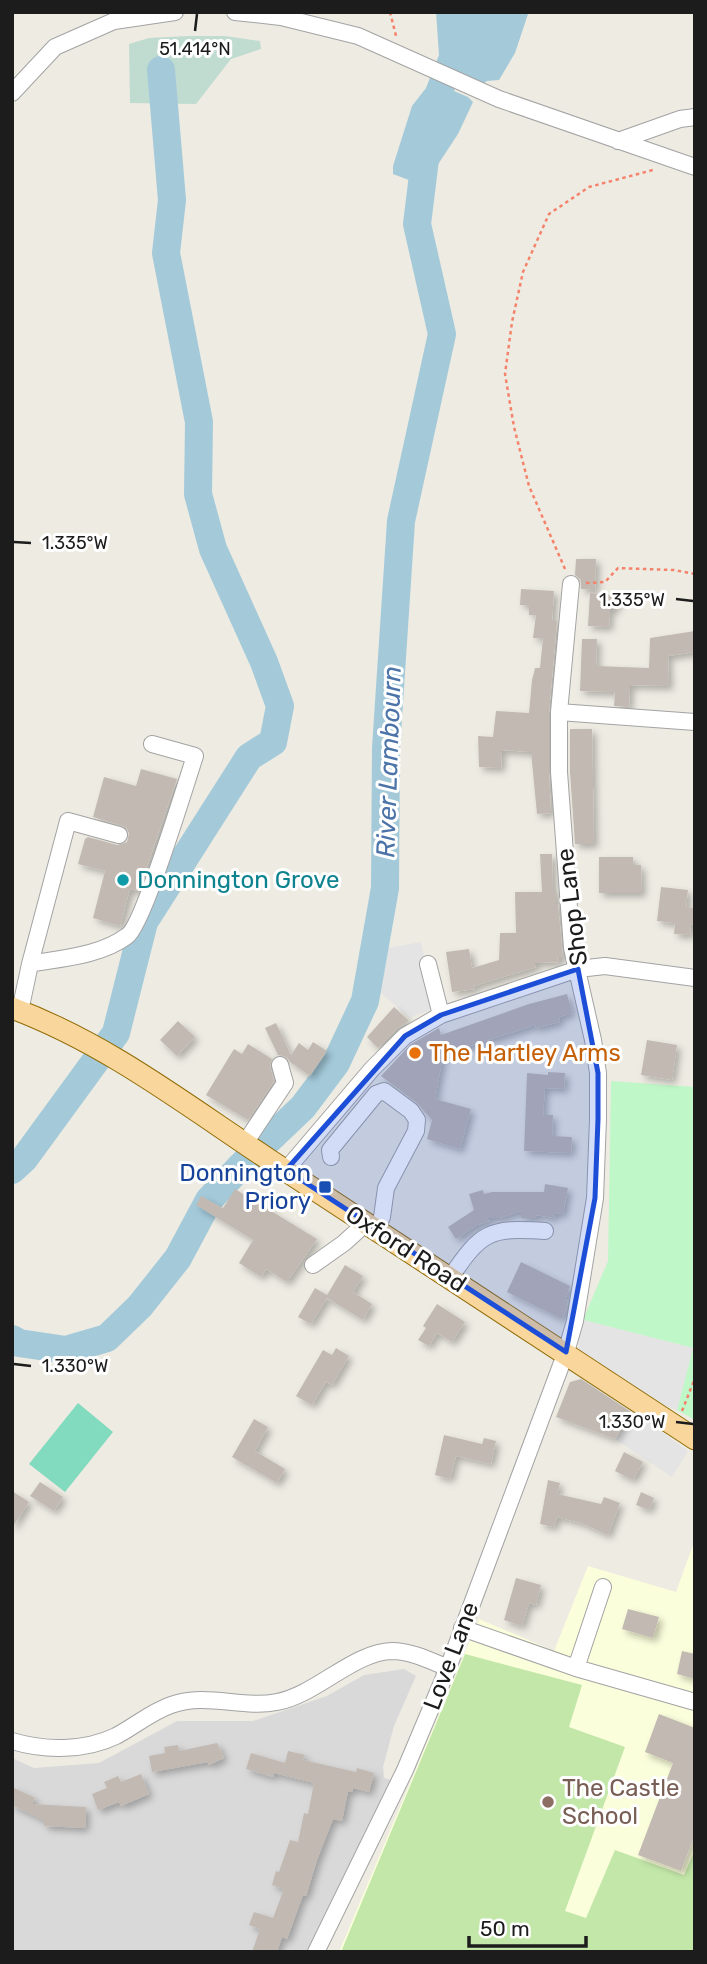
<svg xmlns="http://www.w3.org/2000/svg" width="707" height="1964" viewBox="0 0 707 1964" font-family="Rubik,sans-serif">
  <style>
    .residential { fill: #dad9d9 }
    .education { fill: #fbfedb }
    .grass { fill: #c3e7a9 }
    .wetland { fill: #c0dbd0 }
    .park { fill: #c0f7c8 }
    .pitch { fill: #82dbbe }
    .parking { fill: #e4e4e4 }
    .water { fill: #a4cada }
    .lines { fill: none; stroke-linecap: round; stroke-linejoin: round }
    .river { stroke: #a4cada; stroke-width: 28 }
    .building { fill: #c2bab2; filter: url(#shadow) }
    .minor-casing { stroke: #a3a3a3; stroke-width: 18 }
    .major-casing { stroke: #906b05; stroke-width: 23 }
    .path { stroke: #f5836c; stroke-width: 2.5; stroke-dasharray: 3.5 3.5; stroke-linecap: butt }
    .minor { stroke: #fff; stroke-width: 16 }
    .major { stroke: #f9d79c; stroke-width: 21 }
    .marked { fill: #1d4ed8; fill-opacity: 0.2; stroke: #1d4ed8; stroke-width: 5; stroke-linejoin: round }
    .ticks { fill: none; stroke: #1c1c1c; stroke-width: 2.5 }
    .culture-dot { fill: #0f9aa8; stroke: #fff; stroke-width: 2.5 }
    .food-dot { fill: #e8710a; stroke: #fff; stroke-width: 2.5 }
    .transit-dot { fill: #1a4fb4; stroke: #fff; stroke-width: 2.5 }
    .education-dot { fill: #8d6e63; stroke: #fff; stroke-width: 2.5 }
    .labels { text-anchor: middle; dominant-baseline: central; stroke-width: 6; stroke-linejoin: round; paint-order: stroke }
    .culture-label { font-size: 24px; fill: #0d838f; stroke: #fff; text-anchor: start }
    .street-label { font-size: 24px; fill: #1c1c1c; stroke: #fff }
    .food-label { font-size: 24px; fill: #c56008; stroke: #fff; text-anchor: start }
    .transit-label { font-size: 24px; fill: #164399; stroke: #fff; text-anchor: end }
    .education-label { font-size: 24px; fill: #785e54; stroke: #fff; text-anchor: start }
    .water-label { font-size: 26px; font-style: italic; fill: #4c74a8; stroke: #fff }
    .ticks-label { font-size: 18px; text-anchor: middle; fill: #1c1c1c; stroke: #fff; stroke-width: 6; stroke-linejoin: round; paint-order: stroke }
  </style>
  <defs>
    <filter id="shadow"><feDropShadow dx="4" dy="4" stdDeviation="3.5" flood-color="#0004"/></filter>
  </defs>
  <rect width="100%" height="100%" fill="#edebe2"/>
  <path class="residential" d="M404,1669l12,7 -22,50 -11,41 1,11 7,2 -85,172h-294v-194l22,10 65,-5 78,-42h76l74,-25 37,-21z"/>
  <path class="education" d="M693,1545l2,407h-356l140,-333 75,32 34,-85 88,26z"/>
  <path class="grass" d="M465,1654l117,31 -13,42 56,20 -60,164 21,7 29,-68 69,25 11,-25v102h-354z"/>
  <path class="wetland" d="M189,36h36l35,5 1,8 -30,10 -35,45 -66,-1 -1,-59 20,-6z"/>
  <path class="park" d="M611,1081l84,6v333l-18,-10 16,-62 -110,-28 25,-59z"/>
  <path class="pitch" d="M78,1403l35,29 -48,60 -36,-28z"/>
  <path class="parking" d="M421,942l15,66 -27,10 -30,-27 8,-43z
    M583,1320l110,28 -16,62 -11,-4 -87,-57 -1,-9z
    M633,1411l55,40 -16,26 -57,-38z"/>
  <path class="water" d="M436,12l92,2 -13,39 -16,27 -12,1 -8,6 -21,-9 -4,13 14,6 5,5 -15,32 -25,38 -19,10 -21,-8v-8l19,-60 14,-18 13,-33z"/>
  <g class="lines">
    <path class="river" d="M12,1170l12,-11 92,-126 28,-111 105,-165 24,-15 7,-36 -16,-44 -51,-113 -15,-55 1,-72 -33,-169 6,-53 -11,-130
      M12,1339l7,4 47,7 41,-12 33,-32 38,-48 31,-58 30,-32 64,-61 33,-44 29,-62 20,-113 1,-140 15,-227 41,-187 -25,-110 8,-65 7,-18"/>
  </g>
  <path class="building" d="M576,559h20l-1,31 -14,-1v-9l-6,-5z
    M521,589l33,2 -2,30h5l-8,91v61l2,40 -14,1 -6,-62 -29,-2 -1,18 -22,-1 -1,-31 15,1 3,-26 33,2 3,-33 3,-12h5l3,-30h-10l3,-23h-7v-10h-9z
    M590,593l27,2 -1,14h-6l-1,18 -21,-1z
    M695,631v21l-27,4 1,30 -39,-1 -1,22 -15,-1 1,-14 -35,-1 2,-52h15l-1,27 53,2 1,-30z
    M570,729h22l2,115h-19l-5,-72z
    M141,769l36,10 -34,99 -5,13 -8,-2 -10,37 -27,-8 12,-47 -27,-7 7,-25 3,-2 29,8 10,-3 2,-9 -3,-6 -33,-10 11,-40 32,9z
    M540,854h12l1,37h3v13h2l5,54h-5l1,4 -25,1 2,4 -62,19 1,3 -23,3 -6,-40 23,-3 3,19 27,-8 1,-27h16l-1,-41h27z
    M599,857h34v8h8l1,28h-43z
    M661,887l27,3 -2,17 9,1v17l-4,-1 -1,11 -16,-1 1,-11 -18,-2z
    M567,994l5,19 -13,4 1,5 -24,6 -1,-3 -92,30 -8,44 36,10 -11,40 -33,-10 5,-19 -15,-17 -36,-27 30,-32 28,-16 2,7 88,-31z
    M394,1007l15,14 -11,7 -20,20 -11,-11z
    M178,1021l17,16 -18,19 -17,-16z
    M276,1023l15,32 8,-12 9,7 5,-8 14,9 -17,25 -20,-14 -3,-5 -9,-2 -13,-27z
    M647,1040l30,5 -5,35 -31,-5z
    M248,1044l24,15 -2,8 4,14 -26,39 -42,-25 28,-46 8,5z
    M548,1072l17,1 -1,16 -19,-1 -2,27h10l-1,21 20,1 -1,16 -47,-2 3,-78 21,2z
    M545,1184l23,4 -5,26 -8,-1 -1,5 -18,-3v3h-15v-7l-21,7h-13l3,3 -13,4 -21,14 -8,-12 26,-17 -5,-16 14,-4 1,4 8,-2h52z
    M235,1189l82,50 -30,43 -21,-13 -5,8 -22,-14 14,-23 -57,-35 5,-9 22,12z
    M521,1262l49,24 -5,14 3,1 -2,9 -4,9 -55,-27z
    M345,1265l18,11 -10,16 19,12 -9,16 -36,-22 -16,26 -13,-7 17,-29 12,7z
    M437,1304l28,18 -13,20 -15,-9 -8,13 -11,-6 8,-12 -3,-2z
    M336,1348l13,8 -17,29 -6,-3 -14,23 -16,-9 27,-46 9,5z
    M581,1379l50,33 -16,27 -59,-22 14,-35z
    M254,1419l14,8 -13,24 30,18 -8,14 -45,-26z
    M444,1435l38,9 2,-6 12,3 -5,23 -35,-8 -6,23 -15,-4z
    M624,1452l19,10 -10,18 -18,-9z
    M548,1480l12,3 -3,11 44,10 3,-7 16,6 -12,32 -27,-12 -24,-6 -3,10 -14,-3z
    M40,1482l23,15 -9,14 -24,-15z
    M12,1491l17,11 -17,26z
    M641,1492l13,6 -5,12 -13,-5z
    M516,1578l25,7 -5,20 -7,-2 -7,23 -18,-6z
    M628,1609l31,8 -6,21 -31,-9z
    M682,1651l13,3v25l-18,-5z
    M659,1714l36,14v107l-14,36 -43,-16 35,-92 -28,-11z
    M217,1743l7,15 -15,7 -1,-3 -56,10 -3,-16 16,-3 -1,-6 14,-2 1,6z
    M288,1751l17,4 -2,5 53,12 1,-4 17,5 -5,19 -16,-4 -1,4 -4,-1 -6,30 -9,-2 -16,41 -11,36 -3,-1 -16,44 -5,-2 -5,15h-25l8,-23 -11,-4 5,-13 19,6 11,-29 -12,-4 4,-14 3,1 11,-32 8,2 6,-29 4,1 6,-31 -40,-10 -1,4 -27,-8 5,-16 34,10z
    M141,1774l8,20 -28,12 -2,-4 -21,8 -6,-16 15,-6 -3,-6 14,-6 3,6z
    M12,1787l23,11 -3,6 54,3 -1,21 -41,-2v-6l-32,-15z"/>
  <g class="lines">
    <g class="minor-casing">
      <path id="minor" d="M235,12l46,5 77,19 141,63 196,68
        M12,93l43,-46 59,-26 61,-9
        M618,141l62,-22 15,-2
        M559,712l136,10
        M30,964c32,-6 70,-8 97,-28 16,-10 59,-153 68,-180l-43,-12
        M428,964l13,51
        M20,1011l10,-47 38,-143 51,14
        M245,1143l40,-60 -5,-18
        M331,1157l-1,-7 46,-56 8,-3 27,20 6,9 -1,11 -30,57 -4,29 -6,13
        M286,1170l86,-101 33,-33 36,-21 137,-46 27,-3 90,12
        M313,1265l31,-22 22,-20
        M450,1278c31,-46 39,-51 95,-47
        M462,1628l114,40 119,34
        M576,1668l27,-81
        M12,1741c33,10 73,10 104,-5 19,-10 35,-24 55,-31 35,-13 71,4 106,-3 39,-7 76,-50 115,-51 19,0 39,10 56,17
        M316,1952l89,-182 43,-102 118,-316 9,-31 20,-123 3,-79v-46l-5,-33 -21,-92 -13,-176v-60l12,-128"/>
    </g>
    <g class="major-casing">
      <path id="major" d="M12,1008c96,36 174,97 259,153 141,92 283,184 424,278"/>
    </g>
    <path class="path" d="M390,12l6,24
      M565,569l-36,-83 -15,-59 -9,-53 7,-52 11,-50 26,-58 40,-27 64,-17
      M586,583l19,-1 13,-14 56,2 21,4
      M682,1411l13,-33"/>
    <use href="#minor" class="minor"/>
    <use href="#major" class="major"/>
  </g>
  <path class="marked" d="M578,969l20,104v46l-3,79 -29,154 -280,-182 119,-134 36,-21z"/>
  <path class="ticks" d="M195,31l2,-17M14,542l17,1M676,599l17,2M14,1364l17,2M676,1422l17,2"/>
  <circle class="culture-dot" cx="123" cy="880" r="7"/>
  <circle class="food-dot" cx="415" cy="1053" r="7"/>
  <rect class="transit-dot" x="318" y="1180" width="14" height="14" rx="3.5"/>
  <circle class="education-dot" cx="548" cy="1802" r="7"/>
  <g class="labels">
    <g class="culture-label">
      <text x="137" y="880">Donnington Grove</text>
    </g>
    <g class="street-label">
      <text transform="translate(572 907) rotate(-97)">Shop Lane</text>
      <text transform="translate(406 1249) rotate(33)">Oxford Road</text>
      <text transform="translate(451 1656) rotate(-69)">Love Lane</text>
    </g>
    <g class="food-label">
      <text x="429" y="1053">The Hartley Arms</text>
    </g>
    <g class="transit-label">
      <text x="311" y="1173">Donnington<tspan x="311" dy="28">Priory</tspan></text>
    </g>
    <g class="education-label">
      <text x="562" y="1788">The Castle<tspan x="562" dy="28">School</tspan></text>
    </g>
    <g class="water-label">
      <text transform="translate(389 762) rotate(-88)">River Lambourn</text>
    </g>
  </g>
  <g class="ticks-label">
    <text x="195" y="55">51.414°N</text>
    <text x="75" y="549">1.335°W</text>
    <text x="632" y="606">1.335°W</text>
    <text x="75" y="1372">1.330°W</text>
    <text x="632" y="1428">1.330°W</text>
  </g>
  <rect width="707" height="1964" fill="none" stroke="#1c1c1c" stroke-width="28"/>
  <path d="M469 1936v10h117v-10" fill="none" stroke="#1c1c1c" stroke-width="3.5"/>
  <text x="480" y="1936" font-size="21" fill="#1c1c1c" stroke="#ffffff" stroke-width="5" paint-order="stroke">50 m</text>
</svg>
